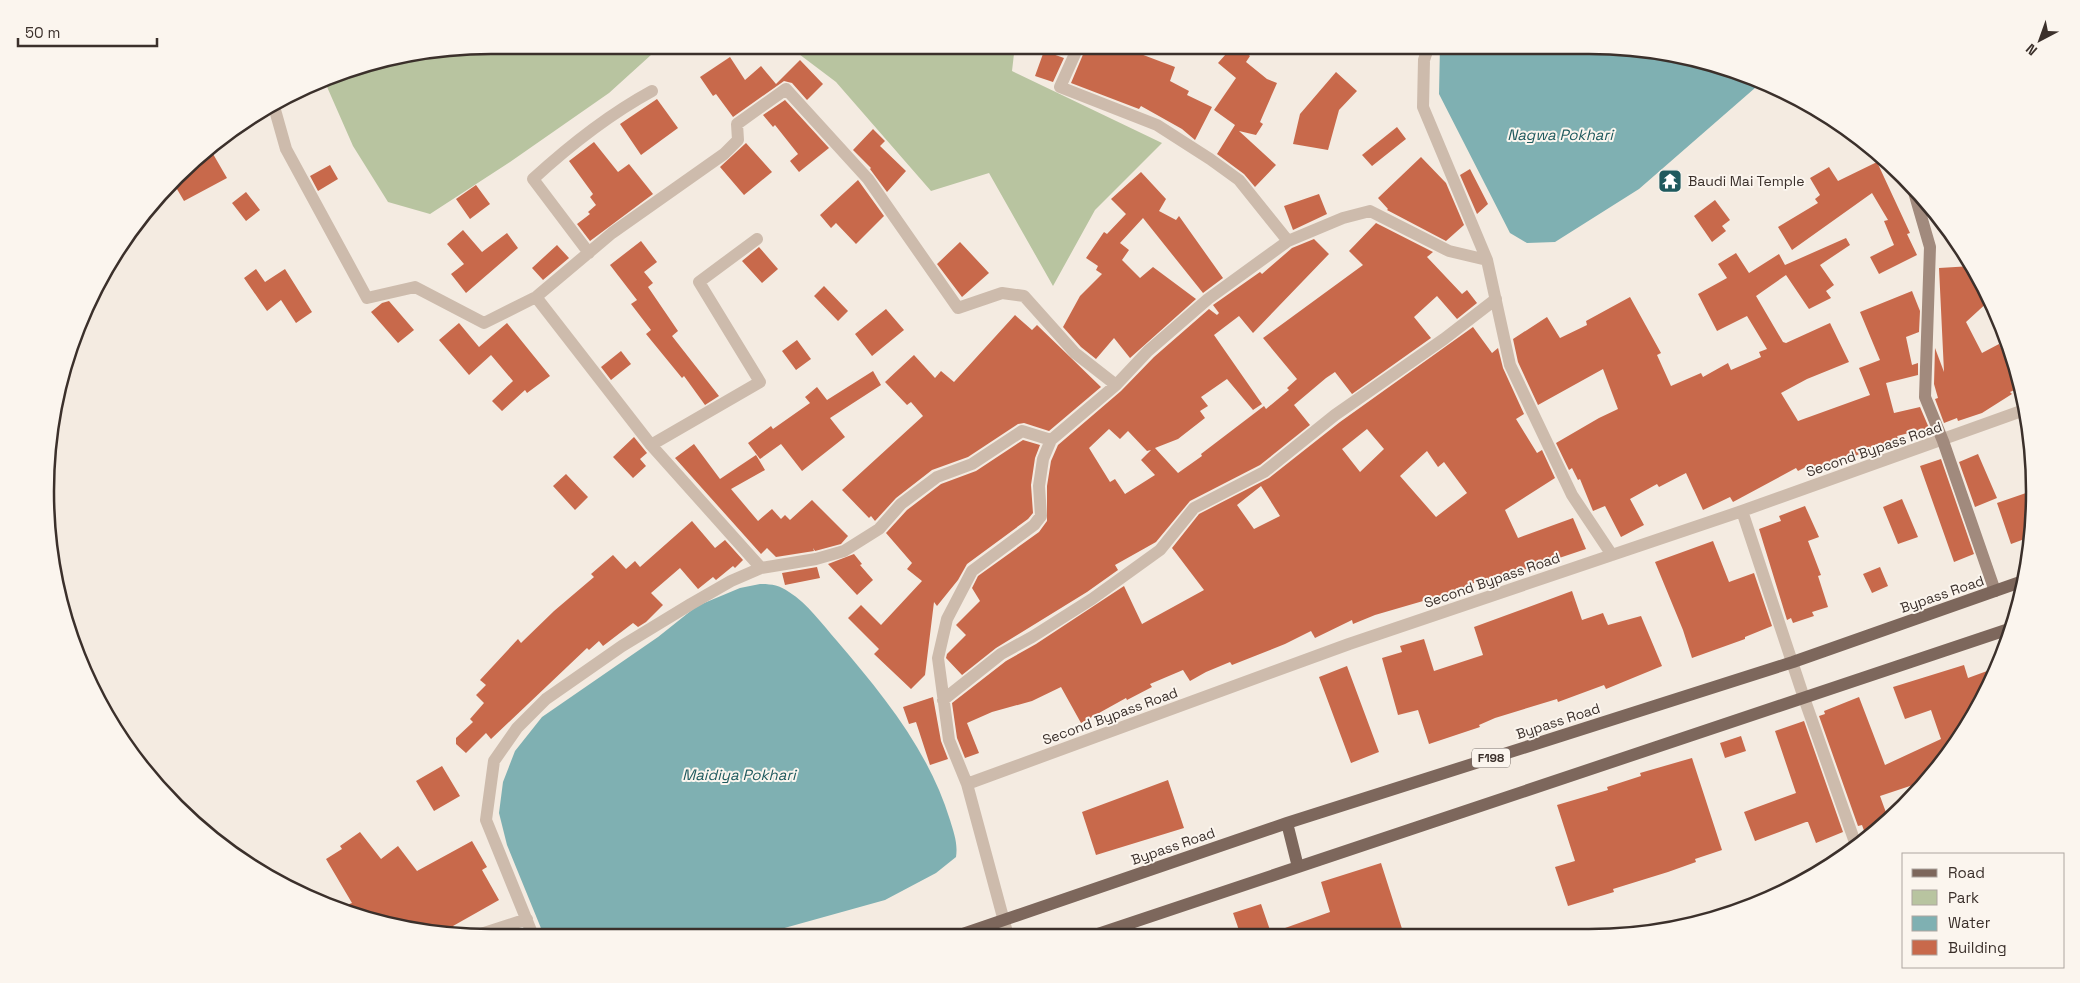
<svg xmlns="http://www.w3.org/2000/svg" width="2080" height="983" viewBox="0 0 2080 983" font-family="'Space Grotesk',sans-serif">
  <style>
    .green { fill: #b8c4a0 }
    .water { fill: #7fb0b2 }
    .building { fill: #c8694b; fill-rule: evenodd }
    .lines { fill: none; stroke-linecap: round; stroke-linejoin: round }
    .street { stroke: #cdbbac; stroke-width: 12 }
    .secondary { stroke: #a18a7d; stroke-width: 12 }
    .primary { stroke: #7d675c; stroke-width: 12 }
    .labels { text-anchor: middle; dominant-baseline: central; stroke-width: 4; stroke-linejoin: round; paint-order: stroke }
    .shield { fill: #fbf5ee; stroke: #756b66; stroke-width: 1 }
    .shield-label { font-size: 12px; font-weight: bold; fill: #3b302b }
    .poi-label { font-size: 14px; fill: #3b302b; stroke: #fbf5ee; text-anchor: start }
    .street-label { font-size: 14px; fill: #3b302b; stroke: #fbf5ee }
    .water-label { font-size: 15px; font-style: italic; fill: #1f5a5e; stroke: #fbf5ee }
    .rim { fill: none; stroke: #3b302b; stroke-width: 2.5 }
  </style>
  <rect width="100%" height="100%" fill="#f4ebe1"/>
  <path class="green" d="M492,45h170l-53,48 -99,69 -80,52 -42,-12 -35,-56 -29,-66 24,-11z
    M787,45h228l-3,26 150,72 -67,67 -42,76 -64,-113 -58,18 -95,-109z"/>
  <path class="water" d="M1440,45h149l86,9 88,27 -124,108 -84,53 -28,1 -17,-10 -71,-139z
    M760,584c11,0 19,1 29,8 19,12 33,32 48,49 46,54 92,110 113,179 4,13 8,24 6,37l-20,16 -51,27 -133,37 -207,1 -38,-93 -8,-32 4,-31 12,-31 27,-34 116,-80 39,-31 43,-18z"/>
  <path class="building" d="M1087,45h30l58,22 -5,14 19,10 -2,4 25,12 -17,33 -13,-11 -41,-23 -2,3 -68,-26z
    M1234,45h3l13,11 -4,6 21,17 10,4 -17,39 3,2 -7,11 -17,-4 37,34 -21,22 -11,-13 -27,-20 18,-29 -21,-15 22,-32 -18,-15z
    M1044,51l20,7 -11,24 -18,-6z
    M730,57l15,23 16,-14 15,18 24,-24 23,24 -16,16 -15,-17 -8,-2 -51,36 -17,-23 -3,2 -13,-19z
    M1336,72l21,19 -18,19 -11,40 -35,-6 7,-30z
    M657,99l21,29 -37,27 -21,-31z
    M785,100l44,48 -30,24 -9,-11 8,-7 -23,-29 -2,2 -10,-12z
    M1397,127l9,12 -34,27 -10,-11z
    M873,129l12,12 -5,5 26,25 -19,21 -17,-23 1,-1 -18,-18z
    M594,142l24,30 11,-8 24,30 -63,47 -13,-17 13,-10 -2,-2 8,-7 -6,-8 3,-3 -24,-33z
    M746,143l26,29 -28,23 -24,-28z
    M209,147l18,31 -43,23 -10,-17 23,-28z
    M1421,157l25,26 18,42 -18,16 -59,-31 1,-1 -10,-11z
    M1877,162l33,71 -3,1 10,21 -38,19 -9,-17 24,-12 -10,-24 4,-1 -16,-27 -80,57 -14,-23 40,-24 -3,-4 5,-4 -10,-17 19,-11 9,14z
    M330,165l8,14 -20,12 -8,-15z
    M1470,169l18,35 -11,10 -17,-39z
    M1141,172l25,27 -7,12 17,9 3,-4 44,62 -20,15 -60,-75 -23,25 9,7 -7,10 18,18 13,-11 43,32 -66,59 -16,-20 -18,21 -15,-12 -18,-20 17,-31 22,-22 -6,-4 2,-4 -12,-8 18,-26 3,2 19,-20 -15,-15z
    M858,180l26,36 -28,28 -20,-21 -5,5 -11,-13z
    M476,185l14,19 -20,15 -14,-20z
    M246,192l14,18 -14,11 -14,-18z
    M1319,194l8,20 -34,16 -9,-24z
    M1715,200l15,20 -8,6 4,5 -14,11 -18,-26z
    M1376,223l57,29 -6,5 35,37 5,-4 10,13 -20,16 -20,-23 -23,21 17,21 -79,56 -17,-22 -9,6 -32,27 16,20 -50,40 -70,36 -34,41 -41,23 3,5 -31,22 -91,56 -34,27 -16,-17 1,-4 19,-19 -10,-10 24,-24 -8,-13 6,-12 61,-44 8,-11v-35l4,-25 7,-16 63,-54 33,-34 55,-48 8,6 2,-2 -6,-8 47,-33 2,2 30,-26 22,-9 15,15 -76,79 -14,-17 -25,19 48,69 -9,6 -26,-31 -26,18 7,9 -8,5 5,7 -27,21 -23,9 23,25 24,-17 -1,-2 63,-48 2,3 23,-19 -2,-2 10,-9 -34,-41 100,-73 -14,-14zM1109,429l11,10 8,-8 19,20 4,-1 -10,10 14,15 -30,19 -10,-15 -5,3 -21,-34z
    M463,230l19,22 25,-19 11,15 -52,45 -15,-19 13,-10 -17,-20z
    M1846,238l4,7 -30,20 14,20 -8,6 5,7 -22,11 -23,-34 -30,21 27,46 3,1 44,-20 19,39 -42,17 -26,14 17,28 72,-26 -11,-27 21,-8 -20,-48 52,-21 8,20 -1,21 -13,5 6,28 6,-2v12l-32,8 8,30 26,-6 9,21 -32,8 2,5 -40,10 1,3 -45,16 -3,-6 -14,7 -2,-3 -63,34 -3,-5 -27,13 -17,-37 -27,14 -2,-3 -27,15 14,26 -23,12 -16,-31 -12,5 -13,-32 -2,1 -6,-12 -3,2 -13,-27 43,-25 19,-9 -15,-40 -65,36 -20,-43 -5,-23 34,-22 13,21 27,-13 -1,-4 44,-24 31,56 -4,2 14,31 30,-13 2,4 25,-14 3,7 30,-13 -2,-5 8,-3 -20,-33 -30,15 -19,-37 29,-16 -9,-14 18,-11 13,20 30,-19 6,11z
    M641,241l16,21 -13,10 9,11 -5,4 30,44 -6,5 47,60 -14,9 -21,-29 -2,2 -36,-44 5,-4 -20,-26 6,-4 -27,-35z
    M960,242l29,31 -27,24 -25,-33z
    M557,245l12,13 -26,22 -11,-12z
    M759,247l19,22 -16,14 -20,-22z
    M1972,266l18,34 -24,22 16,31 17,-9 12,25 4,-2 6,20 -11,5 2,2 -30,19 -24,8 -1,-3 -13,5 -9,-24 3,-1 -4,-14 1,-36 9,24 -5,-104z
    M256,269l9,13 20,-13 27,43 -16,11 -15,-23 -14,11 -23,-33z
    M824,286l24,25 -10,10 -24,-25z
    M389,301l25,29 -16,13 -27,-31 11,-9z
    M886,309l18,21 -32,26 -17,-22z
    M1015,315l17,15 5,-5 64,62 -52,44 -25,-8 -6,1 -50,33 -36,13 -36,28 -21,23 -4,-5 -2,2 -27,-28 81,-74 -12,-14 -4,3 -22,-23 29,-27 21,23 6,-7 13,11z
    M459,323l20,24 28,-24 43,53 -23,17 -2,-3 -23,21 -10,-10 21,-20 -22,-26 -22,20 -30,-35z
    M1473,327l19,26 6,-5 5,20 21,46 -8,5 21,34 5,-3 13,28 -50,32 13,28 55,-20 13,31 -105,35 -1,-4 -26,12 -79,23 -22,9 -1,-4 -37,18 -4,-7 -26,13 -53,21 -2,-3 -24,10 -16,9 -7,-11 -33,14 2,3 -25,13 -1,-2 -45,25 -20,-36 -29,14 -40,11 -25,11 12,30 -14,5 -8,-20 -5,-35 54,-42 30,-17 88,-58 18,38 62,-34 -32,-42 27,-34 70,-36 71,-56zM1367,429l17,20 -24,23 -18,-23zM1427,451l11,16 6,-5 23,31 -31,24 -36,-41zM1261,486l19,30 -26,13 -17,-24z
    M797,340l14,19 -15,11 -14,-19z
    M621,351l10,13 -20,16 -10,-13z
    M873,371l8,14 -51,33 15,19 -43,34 -21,-27 -21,15 -12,-16 23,-17 2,3 37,-26 -5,-6 12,-10 10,13z
    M634,437l13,16 -7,6 6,7 -13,12 -20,-21z
    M1023,440l17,5 -5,13 -4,27 2,28 -5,6 -61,45 -9,16 -21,26 -3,-4 -9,73 -14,14 -37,-35 5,-5 -31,-31 13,-13 20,20 41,-44 -15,-12 5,-6 -26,-30 21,-23 34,-26 35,-13z
    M694,444l26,35 36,-24 9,15 -34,19 27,32 14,-12 9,10 4,-4 5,5 22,-20 36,36 -7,8 -26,7 -2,-3 1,3 -38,6 -9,-9 -6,6 -86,-96z
    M1978,454l19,44 -22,9 -16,-45z
    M1941,459l33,95 -20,8 -34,-96z
    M566,474l22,23 -13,13 -22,-24z
    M2035,490l-5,47 -19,7 -14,-41z
    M1902,499l16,38 -20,7 -15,-37z
    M1805,506l14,31 -11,4 13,34 -3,1 10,31 -16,5 2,4 -21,7 -2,-5 -4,2 -28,-91 22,-8 -2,-5z
    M692,521l23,27 10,-8 18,20 -8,8 -2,-2 -17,14 -3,-3 -15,12 -18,-21 -29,25 12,12 -17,17 -8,5 -5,-4 -30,23 -4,-5 -10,9 -2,-2 -96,91 -5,-6 -20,20 -10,-9v-6l17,-16 -3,-3 14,-16 -8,-8 10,-10 -6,-5 38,-41 3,4 33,-32 40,-34 -3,-3 22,-19 13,14 9,-8 5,6z
    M1713,541l16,41 25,-9 18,53 -27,11v2l-53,19 -9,-28 -28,-68z
    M854,554l8,10 -2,1 13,15 -16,15 -29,-31z
    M817,567l3,11 -35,7 -3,-12z
    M1880,567l8,19 -16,7 -9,-19z
    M1572,591l10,29 21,-7 5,12 33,-9 21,50 -56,23 -2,-4 -46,17 -1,-3 -62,19 -16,7 1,2 -51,17 -11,-34 -20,5 -16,-57 20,-6 -2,-6 24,-7 10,32 49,-16 -9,-28z
    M1964,665l4,13 30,-11 -55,96 -18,18 -45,15 8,22 -21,21 -5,-14 -4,1 -39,-110 6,-2 -1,-3 35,-14 26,68 56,-26 -10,-29 -26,9 -12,-32z
    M1347,666l32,86 -28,11 -32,-86z
    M933,697l8,44 7,18 -18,6 -14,-43 -7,2 -6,-17z
    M1804,721l39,111 -27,11 -8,-21h-2l-51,19 -11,-29 52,-19 -21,-62z
    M1741,736l5,15 -21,7 -5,-15z
    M1692,758l30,92 -27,9 1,3 -28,10 -55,17 1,3 -46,14 -13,-39 20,-6 -18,-56 51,-15 -1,-3 34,-11 -1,-3z
    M442,766l18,30 -26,15 -18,-30z
    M1168,780l16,48 -88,27 -14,-43z
    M360,832l21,27 17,-13 19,25 55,-30 15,26 -5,3 17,30 -46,26 4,9 -53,-6 -67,-20 15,-6 -26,-44 16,-10 -2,-3z
    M1381,863l23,72 -163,1 -8,-23 28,-9 10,29 59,-21 -9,-30z"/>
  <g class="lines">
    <path class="street" d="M1079,45l-19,42 97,38 53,34 29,21 49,61
      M1429,45l-5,15 -1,47 64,153 23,105 62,130 40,60
      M273,103l13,46 81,149 48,-11 69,36 52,-26 115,148 110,123
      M589,253l-56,-74c36,-33 75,-64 119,-88
      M536,297l76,-64 112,-79 14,-14 -1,-16 49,-35 82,90 90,129 44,-15 22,3 51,57 41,32
      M651,445l109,-63 -61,-100 58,-43
      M1742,511l62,187 53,150
      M943,700l58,-46 31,-17 60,-38 68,-49 34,-42 70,-36 71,-57 109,-76 52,-40
      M967,784l382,-140 393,-133 285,-102
      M475,936l52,-17
      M1008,936l-41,-152 -18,-44 -11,-82 9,-39 25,-48 62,-46 7,-9 -2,-30 4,-27 8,-19 65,-55 32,-34 60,-52 80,-58 55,-23 27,-7 79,40 38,9
      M534,938l-48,-118 8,-59 23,-33 29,-29 76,-53 69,-42 40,-23 30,-13 55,-9 28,-8 35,-22 22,-25 36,-27 35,-13 50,-33 29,9"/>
    <path class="secondary" d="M1912,185l18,62 -5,150 18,44 52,150"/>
    <path class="primary" d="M1287,823l11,44
      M957,936l330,-113 506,-161 233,-82
      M1092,936l920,-308"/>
  </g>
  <defs>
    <g id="temple-square" transform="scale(1.25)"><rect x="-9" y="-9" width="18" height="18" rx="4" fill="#1f5a5e" stroke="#fbf5ee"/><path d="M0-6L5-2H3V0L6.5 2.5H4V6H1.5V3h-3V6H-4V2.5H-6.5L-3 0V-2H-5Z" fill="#fff"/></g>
  </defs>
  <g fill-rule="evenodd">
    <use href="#temple-square" x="1670" y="181"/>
  </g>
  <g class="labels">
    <rect class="shield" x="1472" y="748.5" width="38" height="19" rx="4"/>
    <g class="shield-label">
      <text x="1491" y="758">F198</text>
    </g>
    <g class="poi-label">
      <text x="1688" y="181">Baudi Mai Temple</text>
    </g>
    <g class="street-label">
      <text transform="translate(1874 449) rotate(-19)">Second Bypass Road</text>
      <text transform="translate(1492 580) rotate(-19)">Second Bypass Road</text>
      <text transform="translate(1942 594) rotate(-19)">Bypass Road</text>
      <text transform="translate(1110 716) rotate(-20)">Second Bypass Road</text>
      <text transform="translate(1558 721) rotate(-18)">Bypass Road</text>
      <text transform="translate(1173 846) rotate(-19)">Bypass Road</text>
    </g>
    <g class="water-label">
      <text x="1560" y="134">Nagwa Pokhari</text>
      <text x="739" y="774">Maidiya Pokhari</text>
    </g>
  </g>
  <path d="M0 0H2080V983H0ZM491 54H1589A437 437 0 0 1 2026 491V492A437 437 0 0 1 1589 929H491A437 437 0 0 1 54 492V491A437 437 0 0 1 491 54Z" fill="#fbf5ee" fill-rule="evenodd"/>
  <path class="rim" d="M491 54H1589A437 437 0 0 1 2026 491V492A437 437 0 0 1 1589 929H491A437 437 0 0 1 54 492V491A437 437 0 0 1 491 54Z"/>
  <rect x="1902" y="853" width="162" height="115" fill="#fbf5ee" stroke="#aea6a0"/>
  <rect x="1912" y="869" width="25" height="8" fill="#7d675c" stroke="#aea6a0"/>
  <text x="1948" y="878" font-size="15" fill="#3b302b">Road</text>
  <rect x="1912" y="890" width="25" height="15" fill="#b8c4a0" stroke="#aea6a0"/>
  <text x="1948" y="903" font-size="15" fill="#3b302b">Park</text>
  <rect x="1912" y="916" width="25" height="15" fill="#7fb0b2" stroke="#aea6a0"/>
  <text x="1948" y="928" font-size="15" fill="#3b302b">Water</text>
  <rect x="1912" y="940" width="25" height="15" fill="#c8694b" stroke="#aea6a0"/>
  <text x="1948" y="953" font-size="15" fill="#3b302b">Building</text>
  <g transform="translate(2040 40) rotate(221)" stroke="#fbf5ee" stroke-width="4" paint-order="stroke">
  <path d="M0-4L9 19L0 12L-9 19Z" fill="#3b302b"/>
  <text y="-8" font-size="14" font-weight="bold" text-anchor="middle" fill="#3b302b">N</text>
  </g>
  <path d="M18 38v8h139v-8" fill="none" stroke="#3b302b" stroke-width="2.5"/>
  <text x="25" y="38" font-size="15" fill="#3b302b" stroke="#fbf5ee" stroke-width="4" paint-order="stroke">50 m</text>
</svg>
